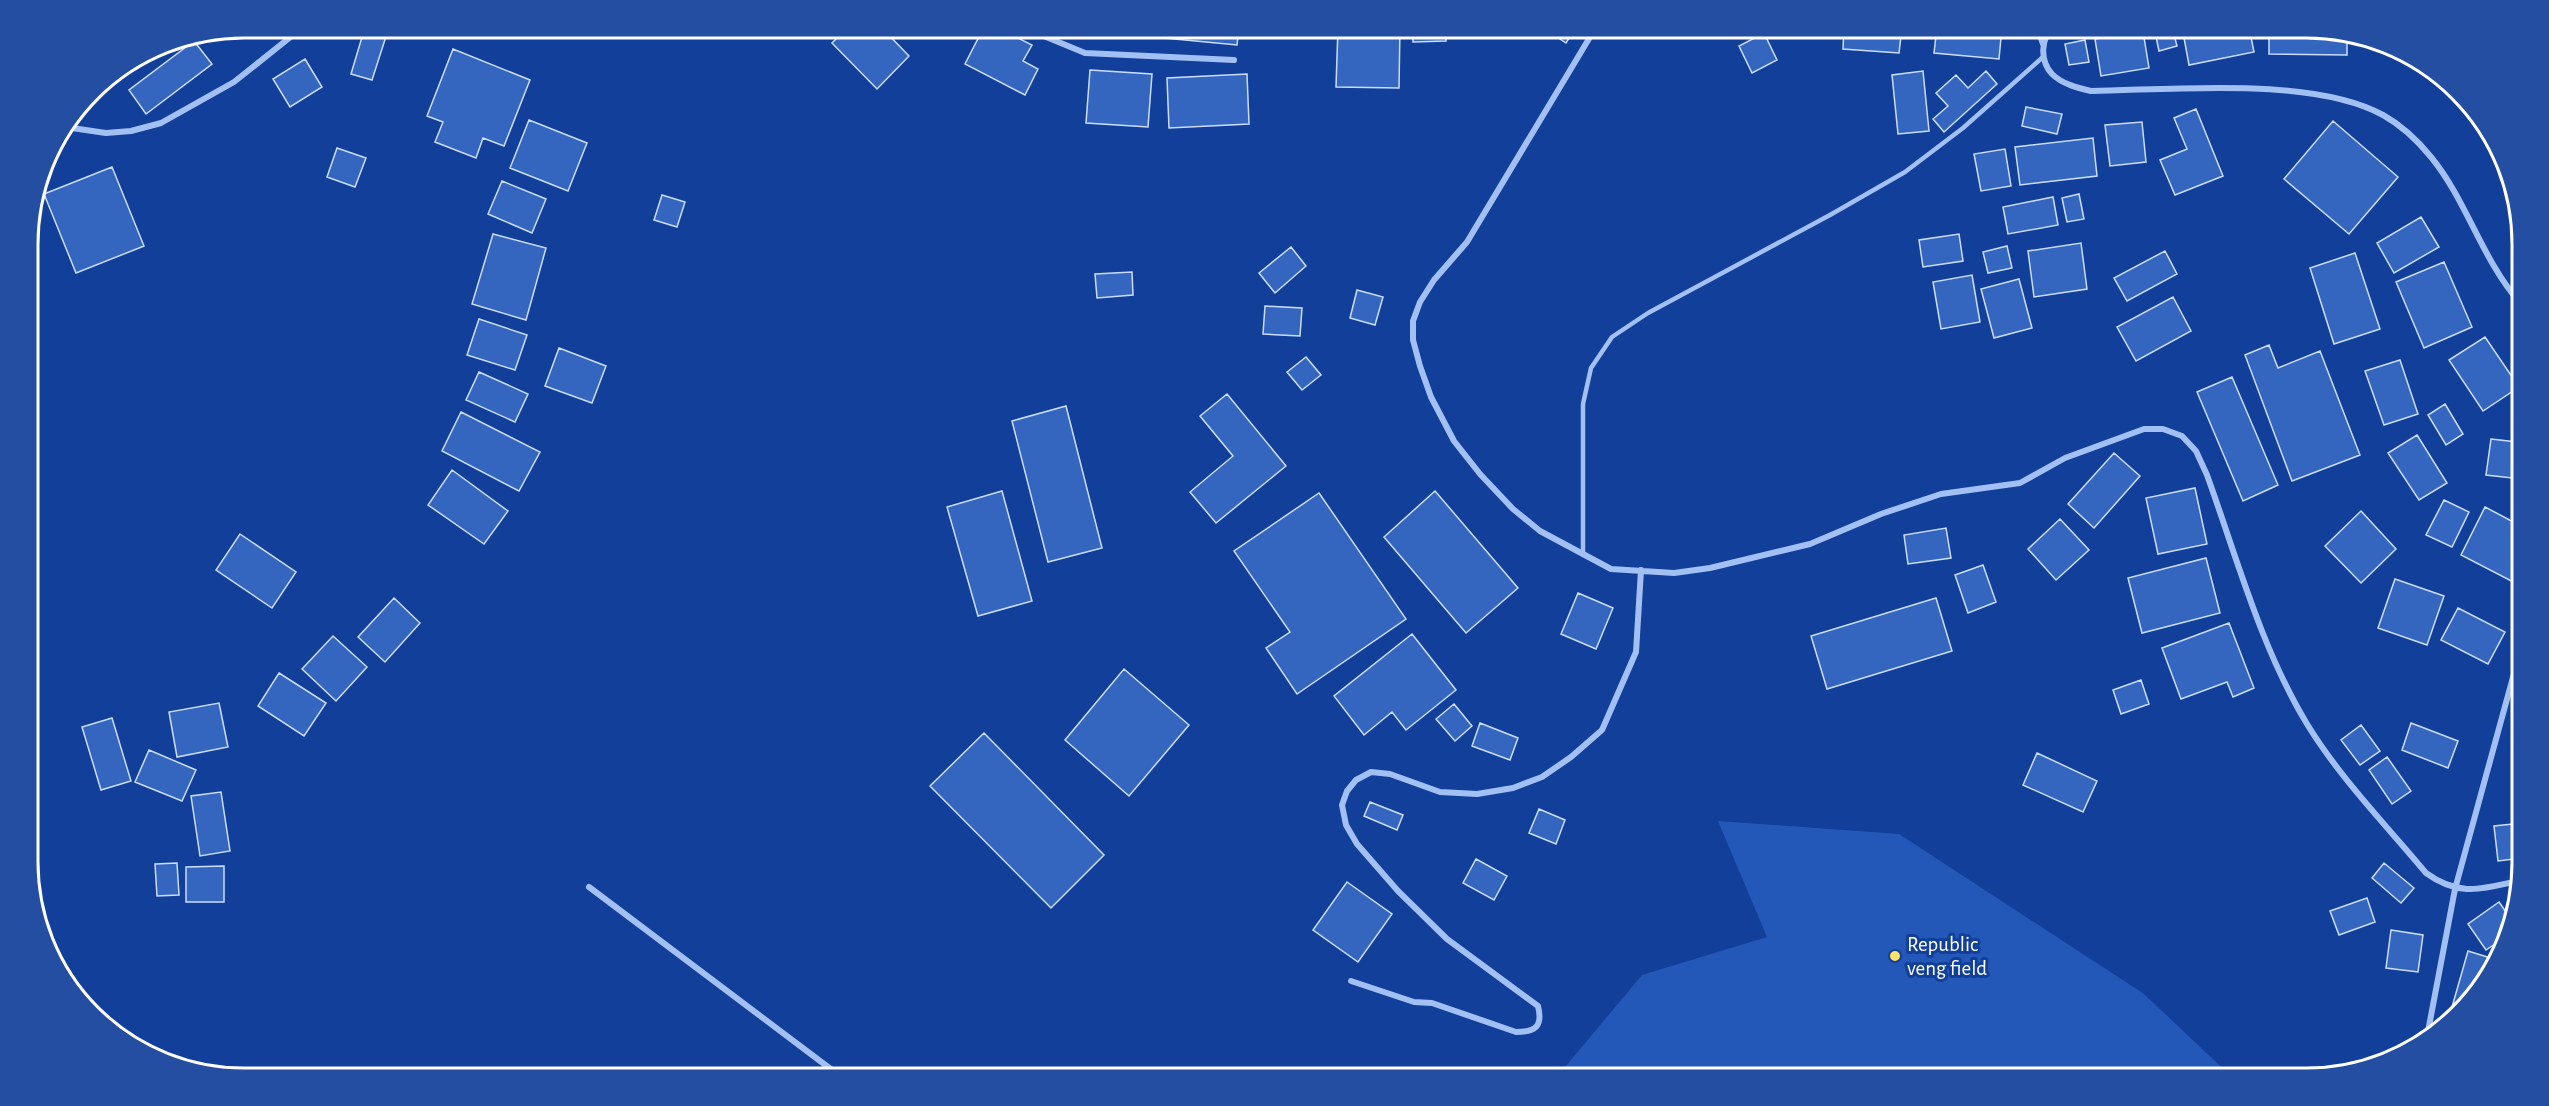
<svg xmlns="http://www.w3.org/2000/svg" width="2549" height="1106" viewBox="0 0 2549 1106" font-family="'Alegreya Sans',sans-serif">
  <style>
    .green { fill: #2458b8 }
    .building { fill: #3566bf; stroke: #cbddfe; stroke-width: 1.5 }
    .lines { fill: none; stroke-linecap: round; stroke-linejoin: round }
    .service { stroke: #a3c0f4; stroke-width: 4.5 }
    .minor { stroke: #a3c0f4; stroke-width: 6 }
    .poi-dot { fill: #ffe166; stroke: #113f99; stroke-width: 2 }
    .labels { text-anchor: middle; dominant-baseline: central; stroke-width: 6; stroke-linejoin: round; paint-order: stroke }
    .poi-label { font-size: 21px; fill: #fff; stroke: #113f99; text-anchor: start }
    .rim { fill: none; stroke: #fff; stroke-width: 3 }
  </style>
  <rect width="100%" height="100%" fill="#113f99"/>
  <path class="green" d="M1718,821l181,13 245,160 90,85h-679l87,-104 125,-38z"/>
  <path class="building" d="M365,27h24l-17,53 -21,-6z
    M848,27h33l28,29 -32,33 -45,-46z
    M984,27h12l36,18 -9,16 15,8 -13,26 -60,-31z
    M1155,27h84l-2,18 -83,-8z
    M1338,27h62l-1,61 -63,-1z
    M1413,27h32l1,14 -33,1z
    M1466,27h37l-37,4z
    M1546,27h30l-10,16 -21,-14z
    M1806,27h26l-1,5z
    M1844,27h58l-3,26 -56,-4z
    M1937,27h65l-3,32 -65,-6z
    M2154,27h18l5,19 -18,5z
    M2182,27h67l5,25 -65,13z
    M2269,27h36l42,8v20l-78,-1z
    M2143,31l6,37 -48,8 -6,-37z
    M1764,33l13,27 -25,13 -13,-27z
    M2085,40l4,22 -20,3 -4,-21z
    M194,41l18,23 -66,50 -17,-24z
    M453,49l77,31 -26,66 -21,-8 -7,20 -41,-16 8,-20 -16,-6z
    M305,59l17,28 -32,20 -17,-28z
    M1090,70l62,4 -4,53 -62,-4z
    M1923,71l6,60 -31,3 -6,-59z
    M1986,71l11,13 -53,48 -11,-13 15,-13 -12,-13 20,-18 12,13z
    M1247,74l2,50 -80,4 -2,-50z
    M2026,107l36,7 -5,20 -35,-8z
    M2196,109l27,67 -48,19 -15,-35 27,-11 -13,-31z
    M529,120l58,23 -19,48 -58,-23z
    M2333,121l65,56 -49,57 -65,-55z
    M2142,122l4,40 -36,4 -5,-41z
    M2093,138l4,38 -77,9 -5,-38z
    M337,148l29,10 -11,29 -28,-10z
    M2005,149l6,37 -30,5 -7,-37z
    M112,167l32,79 -68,27 -32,-79z
    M502,181l44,18 -14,34 -44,-19z
    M2079,194l5,25 -17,3 -5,-24z
    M662,195l23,7 -8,25 -23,-7z
    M2053,197l5,28 -50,9 -5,-27z
    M2421,217l18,30 -45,26 -17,-30z
    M493,234l53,14 -20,72 -54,-16z
    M1959,234l4,27 -40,6 -4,-27z
    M2081,243l6,46 -53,8 -6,-46z
    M2007,246l5,22 -24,5 -5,-21z
    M1291,247l15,19 -31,27 -16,-20z
    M2165,251l12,23 -50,27 -13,-23z
    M2355,253l25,76 -46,15 -24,-76z
    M2444,262l28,65 -48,21 -28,-66z
    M1132,272l1,23 -36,3 -2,-24z
    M1972,275l8,47 -39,7 -8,-47z
    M2019,279l13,49 -38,10 -13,-49z
    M1357,290l26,7 -8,28 -25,-7z
    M2173,297l18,34 -55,30 -19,-34z
    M1265,306l37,2 -2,28 -37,-2z
    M479,319l48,16 -12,35 -48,-15z
    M2485,337l34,50 -36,24 -34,-51z
    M2269,345l9,23 42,-17 40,104 -68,26 -47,-126z
    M559,348l47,18 -14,37 -47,-17z
    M1306,357l15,18 -19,15 -15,-18z
    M2400,360l18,54 -34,11 -19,-54z
    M479,372l49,22 -13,28 -49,-22z
    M2232,377l46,108 -35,16 -46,-109z
    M1227,394l59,72 -70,57 -26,-31 43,-36 -33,-40z
    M2445,404l18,30 -17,11 -18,-30z
    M1066,406l36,142 -54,14 -36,-141z
    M461,412l79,40 -21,39 -77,-40z
    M2417,435l30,48 -28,17 -31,-47z
    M2491,439l26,3 -5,36 -26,-3z
    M2114,453l26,23 -46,52 -26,-24z
    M452,470l56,41 -24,33 -56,-39z
    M2195,488l12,56 -49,10 -12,-56z
    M1002,491l30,110 -54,15 -31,-109z
    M1435,491l83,97 -52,45 -82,-96z
    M1319,493l87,126 -109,75 -31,-46 24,-16 -56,-81z
    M2444,500l25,12 -17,35 -26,-12z
    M2485,507l36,19v60l-60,-31z
    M2361,511l35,38 -35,34 -36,-37z
    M2060,519l29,31 -33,30 -28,-31z
    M1946,528l5,30 -43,6 -4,-29z
    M240,534l56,38 -24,36 -56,-38z
    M2206,558l14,55 -78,20 -14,-55z
    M1983,565l13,37 -28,11 -13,-38z
    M2395,579l49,17 -17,49 -49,-17z
    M1578,593l35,15 -17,41 -35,-15z
    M394,598l26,25 -35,39 -27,-25z
    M1936,598l16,53 -125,38 -16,-53z
    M2458,608l47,24 -17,32 -47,-24z
    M2229,623l25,65 -21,9 -6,-15 -46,17 -19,-51z
    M1412,634l44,56 -50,40 -14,-18 -28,23 -30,-39z
    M333,636l34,31 -31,34 -34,-32z
    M1124,669l65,56 -60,71 -64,-56z
    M279,673l47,30 -22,33 -46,-30z
    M2141,680l8,24 -28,10 -8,-24z
    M219,703l9,44 -51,10 -8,-45z
    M1454,704l18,22 -17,15 -19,-22z
    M112,718l19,63 -30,9 -19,-63z
    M1480,723l38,15 -8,22 -38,-14z
    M2411,723l47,18 -10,27 -46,-18z
    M2361,725l19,26 -20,14 -19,-25z
    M984,733l120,122 -53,53 -121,-122z
    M149,750l47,20 -14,31 -47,-19z
    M2037,753l60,28 -14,31 -60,-27z
    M2387,757l24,34 -19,13 -23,-34z
    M221,792l9,59 -30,5 -9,-60z
    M1370,802l33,13 -6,15 -33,-14z
    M1539,809l26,11 -9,24 -27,-11z
    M2522,823v35l-24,3 -4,-35z
    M1476,859l31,17 -13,24 -31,-17z
    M177,863l2,32 -22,1 -2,-32z
    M2384,863l30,25 -13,15 -29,-25z
    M224,866v36h-38v-35z
    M1347,882l45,32 -34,48 -45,-32z
    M2367,898l8,24 -36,13 -9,-24z
    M2499,902l12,17 -3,16 -22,15 -18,-26z
    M2391,930l32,5 -5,37 -32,-4z
    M2468,951l29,9 -20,34 -16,16 -9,-3z"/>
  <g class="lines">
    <path class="service" d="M1583,555v-151l8,-36 21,-31 36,-24 182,-98 75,-43 58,-44 80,-71"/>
    <path class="minor" d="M1022,27l63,26 149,7
      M1596,27l-129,215 -33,38 -14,22 -7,19v19l7,26 11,31 23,44 26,33 33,35 27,22 71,38 63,4 36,-5 100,-24 71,-30 60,-20 79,-11 45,-25 79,-29h19l19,7 14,15 11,24c30,83 54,173 100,249 33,54 79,101 119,149 33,24 55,16 92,8
      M2037,27l6,17
      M2054,27c-14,11 -14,34 -2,47 10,10 26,14 39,17 81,-1 221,-15 292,24 18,10 35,26 48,42 36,44 50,101 89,146
      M65,127l41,6 25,-2 30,-8 73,-41 69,-55
      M589,887l255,192
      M1351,981l63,21 18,1 84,29c20,0 27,-6 22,-26l-91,-67 -49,-48 -41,-47 -11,-19 -4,-20 5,-14 9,-11 15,-8 19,2 50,18 37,2 36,-6 29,-11 29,-20 31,-27 34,-78 5,-82
      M2426,1042l29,-153 66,-241"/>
  </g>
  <circle class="poi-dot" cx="1895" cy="956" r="6"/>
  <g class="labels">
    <g class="poi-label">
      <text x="1907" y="944">Republic<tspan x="1907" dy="24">veng field</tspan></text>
    </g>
  </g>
  <path d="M0 0H2549V1106H0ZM244 38H2306A206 206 0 0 1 2512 244V862A206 206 0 0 1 2306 1068H244A206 206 0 0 1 38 862V244A206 206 0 0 1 244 38Z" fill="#244ea1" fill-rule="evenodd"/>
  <path class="rim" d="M244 38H2306A206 206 0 0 1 2512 244V862A206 206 0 0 1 2306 1068H244A206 206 0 0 1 38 862V244A206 206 0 0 1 244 38Z"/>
</svg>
